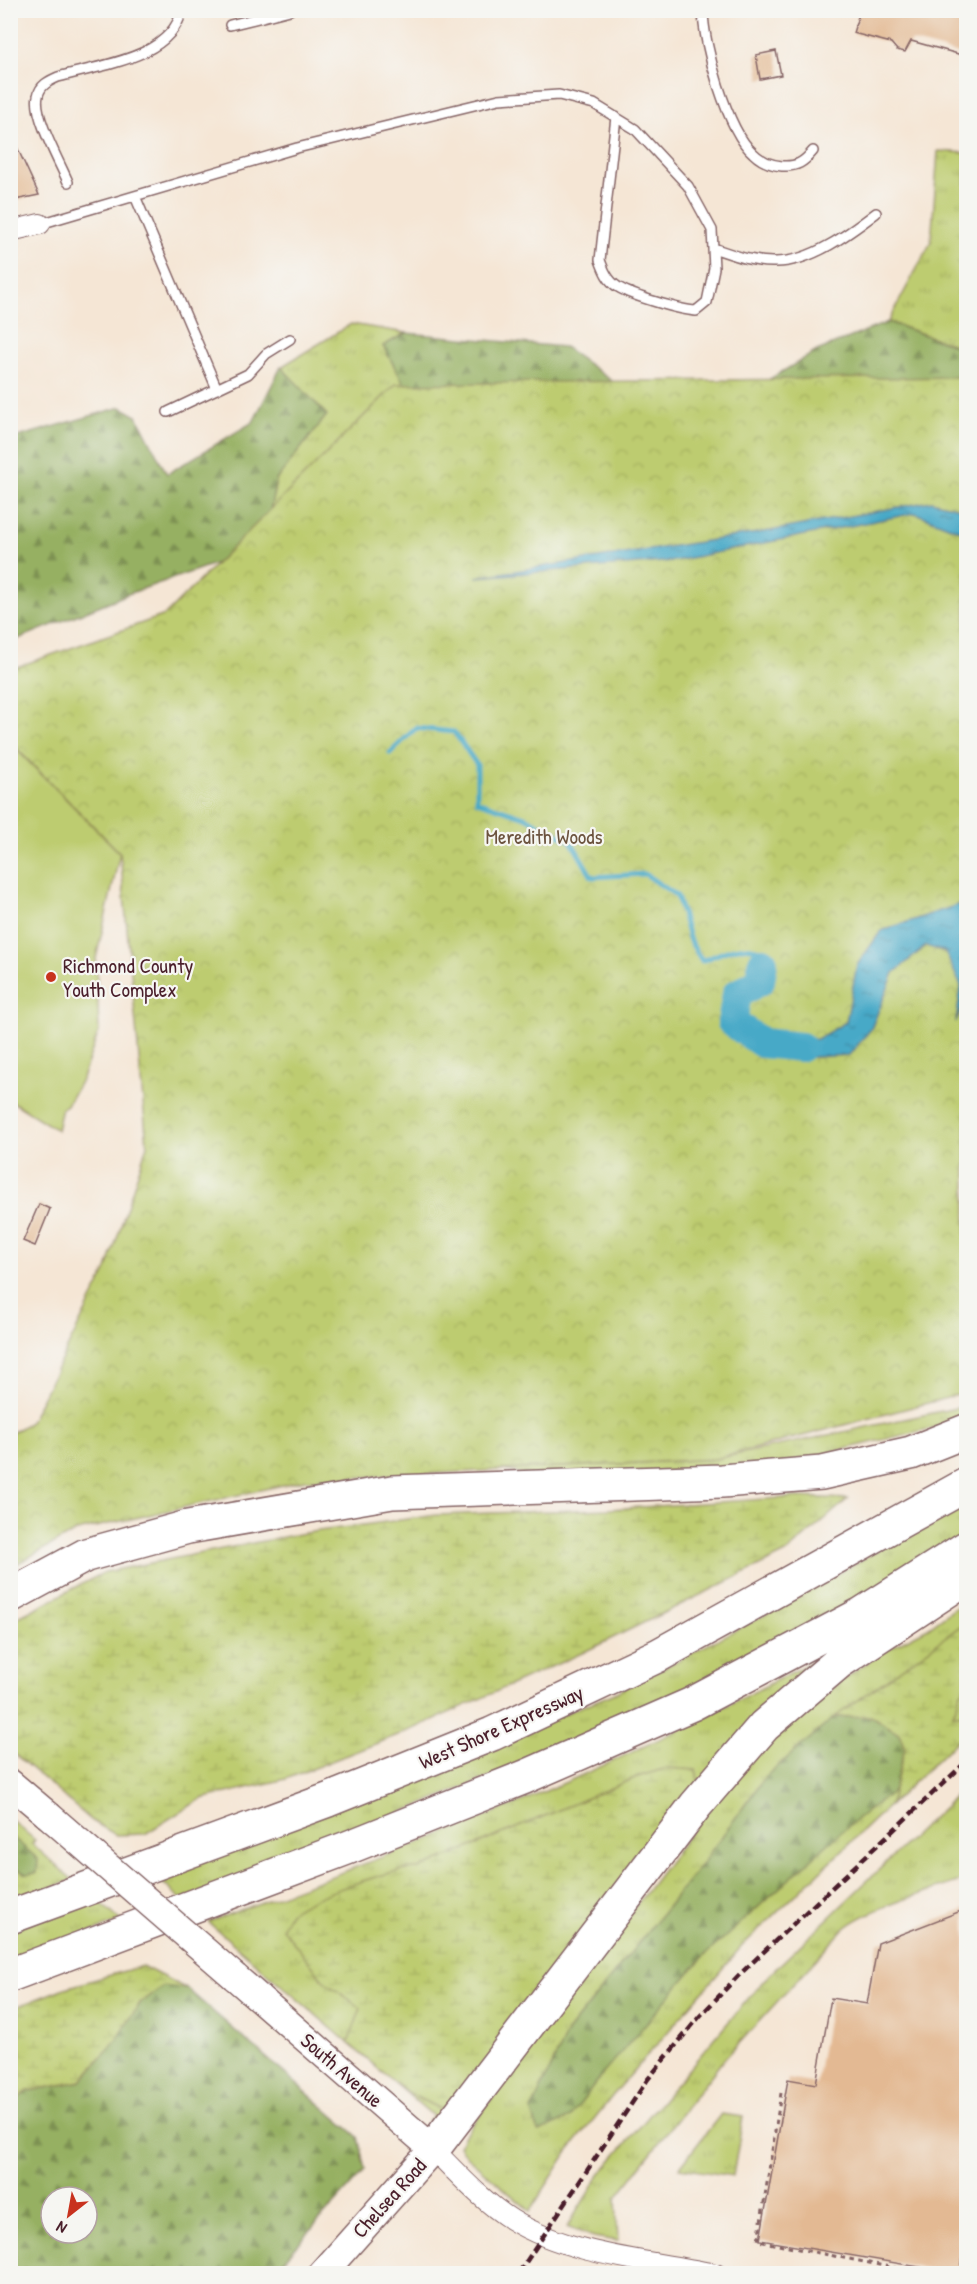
<svg xmlns="http://www.w3.org/2000/svg" width="977" height="2284" viewBox="0 0 977 2284" font-family="'Patrick Hand',sans-serif">
  <style>
    .grass { fill: url(#grass-tufts); stroke: #84764d; stroke-width: 1.5 }
    .forest { fill: url(#forest-firs); stroke: #706846; stroke-width: 1.5; fill-rule: evenodd }
    .wetland { fill: url(#wetland-marsh); stroke: #84764d; stroke-width: 1.5 }
    .park { fill: url(#park-crowns); stroke: #84764d; stroke-width: 1.5 }
    .pitch { fill: #bdcc6f; stroke: #84764d; stroke-width: 1.5 }
    .water { fill: url(#water-ripples); stroke: #486479; stroke-width: 1.5 }
    .lines { fill: none; stroke-linecap: round; stroke-linejoin: round }
    .stream { stroke: #47a9c7; stroke-width: 5 }
    .river { stroke: #47a9c7; stroke-width: 30 }
    .building { fill: #e3b993 }
    .lane-casing { stroke: #866566; stroke-width: 12 }
    .street-casing { stroke: #866566; stroke-width: 22 }
    .secondary-casing { stroke: #866566; stroke-width: 30 }
    .highway-casing { stroke: #866566; stroke-width: 36 }
    .path { stroke: #866566; stroke-width: 3; stroke-dasharray: 4.5 4.5; stroke-linecap: butt }
    .lane { stroke: #fff; stroke-width: 9 }
    .street { stroke: #fff; stroke-width: 20 }
    .secondary { stroke: #fff; stroke-width: 27 }
    .highway { stroke: #fff; stroke-width: 33 }
    .rail { stroke: #4a1f2b; stroke-width: 4.5; stroke-dasharray: 9 4.5; stroke-linecap: butt }
    .secondary-bridge-casing { stroke: #866566; stroke-width: 30; stroke-linecap: butt }
    .secondary-bridge { stroke: #fff; stroke-width: 27 }
    .poi-dot { fill: #c8321e; stroke: #f6f6f2; stroke-width: 2 }
    .labels { text-anchor: middle; dominant-baseline: central; stroke-width: 4.5; stroke-linejoin: round; paint-order: stroke }
    .park-label { font-size: 21px; fill: #6c533f; stroke: #f6f6f2 }
    .poi-label { font-size: 21px; fill: #4a1f2b; stroke: #f6f6f2; text-anchor: start }
    .street-label { font-size: 21px; fill: #4a1f2b; stroke: #f6f6f2 }
  </style>
  <defs>
    <pattern id="grass-tufts" width="24" height="20" patternUnits="userSpaceOnUse" patternTransform="scale(1.5)"><rect width="24" height="20" fill="#bdcc6f"/><path d="M3 7l-1-3M5 7V3M7 7l1-3M15 17l-1-3M17 17v-4M19 17l1-3" fill="none" stroke="#a4af60"/></pattern>
    <pattern id="forest-firs" width="22" height="20" patternUnits="userSpaceOnUse" patternTransform="scale(1.5)"><rect width="22" height="20" fill="#96b062"/><path d="M5 1l3.5 6h-7zM16 11l3.5 6h-7z" fill="#7c8f51"/></pattern>
    <pattern id="wetland-marsh" width="20" height="14" patternUnits="userSpaceOnUse" patternTransform="scale(1.5)"><rect width="20" height="14" fill="#bdcc6f"/><path d="M1 5h8M5 5V1M11 12h8M15 12V8" fill="none" stroke="#a4af60"/></pattern>
    <pattern id="park-crowns" width="20" height="18" patternUnits="userSpaceOnUse" patternTransform="scale(1.5)"><rect width="20" height="18" fill="#bdcc6f"/><path d="M2 6a3 3 0 1 1 6 0M12 15a3 3 0 1 1 6 0" fill="none" stroke="#a4af60"/></pattern>
    <pattern id="water-ripples" width="26" height="14" patternUnits="userSpaceOnUse" patternTransform="scale(1.5)"><rect width="26" height="14" fill="#47a9c7"/><path d="M2 4q2-2 4 0t4 0M15 11q2-2 4 0t4 0" fill="none" stroke="#3d89a2"/></pattern>
  </defs>
  <rect width="100%" height="100%" fill="#f6f6f2"/>
  <filter id="ink" filterUnits="userSpaceOnUse"><feTurbulence type="fractalNoise" baseFrequency=".0167" numOctaves="2"/><feDisplacementMap in="SourceGraphic" scale="12" xChannelSelector="R" yChannelSelector="G"/><feConvolveMatrix kernelMatrix="1 2 1 2 8 2 1 2 1" color-interpolation-filters="sRGB"/></filter>
  <filter id="wash" filterUnits="userSpaceOnUse"><feTurbulence type="fractalNoise" baseFrequency=".008" numOctaves="4" result="noise"/><feDisplacementMap in="SourceGraphic" scale="24" xChannelSelector="R" yChannelSelector="G"/><feGaussianBlur stdDeviation="1.35" result="paint"/><feColorMatrix in="noise" values="0 0 0 0 0 0 0 0 0 0 0 0 0 0 0 0 0 1.4 0 .05"/><feComposite in="paint" operator="in"/></filter>
  <g filter="url(#wash)">
    <rect width="100%" height="100%" fill="#f5e6d5"/>
    <path class="grass" d="M938,151l28,2v190l-6,4 -72,-25 43,-80z
      M351,324l55,9 -23,13 39,69 -159,132 13,-67 50,-65 -45,-48z
      M966,1406v14l-188,45 -229,13 -47,-8 213,-11z
      M966,1499v39l-167,99 -176,87 -441,176 -26,-23 457,-183 169,-88z
      M966,1600v132l-224,214 -128,148 -47,59 -37,58 -64,-55 -7,-10 4,-9 251,-336 79,-86 91,-64 44,-23z
      M907,1611l-89,62 -383,452 -7,-4 5,-5 -225,-194c129,-48 258,-94 383,-151 108,-49 212,-104 316,-160z
      M966,1786v93c-31,11 -103,30 -124,52l-122,133 -104,134 2,43 -24,-4 -27,-10 33,-53 164,-194z
      M10,1819l25,21 -3,4 41,36 -62,22z
      M93,1896l28,25 -110,41v-32z
      M721,2114l22,3 -10,59 -54,-8z"/>
    <path class="forest" d="M888,322l71,25 7,-4v76l-544,-4 -39,-69 23,-13 158,14 58,41 126,4 69,-41z
      M281,367l46,48 -51,65 -13,67 -135,47 -117,48v-203l110,-32 16,9 30,58 86,-52z
      M871,1716l28,17 6,15 -11,42 -46,36 -145,131 -102,119 -31,42 -31,14 -8,-22 37,-79 133,-166 65,-89 69,-59z
      M10,1835l28,24 -1,14 -10,1 -16,-8z
      M164,1986l23,3 171,148 7,33 -93,103h-261l-1,-170 18,-12 53,-10 34,-39 25,-39zM51,2197h36v36h-36z"/>
    <path class="wetland" d="M798,1497l50,2 -62,54 -204,100 -169,76 -127,50 -85,20 -56,35 -29,1 -24,-14 -81,-70v-130l94,-49 199,-39 133,-18 172,-6z
      M966,1622v67l-5,3 -8,23 13,-3v20l-76,73 15,-57 -6,-15 -28,-17 -36,1z
      M667,1768l29,2 3,15 -251,328 -42,-21 -58,-49 13,-35 -36,-26 -43,-54c2,-4 5,-12 9,-16 19,-15 104,-45 128,-43l218,-92z
      M142,1966l45,23 -23,-3 -24,17 -25,39 -34,39 -53,10 -17,12v-94l51,-20z"/>
    <path class="park" d="M966,377v1016l-251,66 -410,21 -228,51 -66,36 -1,-133 20,-12 77,-153 40,-124 -27,-292 -109,-110v-74l154,-54 231,-231z"/>
    <path class="pitch" d="M10,743l110,110 -24,105 3,73 -17,47 -15,27 -5,3 -5,22 -46,-29z"/>
    <path class="water" d="M931,501l33,8 2,24 -51,-20 -240,48 -199,16 294,-46z
      M966,902v43l-3,7 3,45 -10,25 5,-36 -16,-34 -19,-6 -32,27 -23,56 -22,26 -53,3 -34,-15 55,-4 29,-17 11,-57 24,-34z"/>
    <g class="lines">
      <path class="stream" d="M390,753l26,-25 38,4 23,33v36l48,16 46,24 21,36 53,-3 32,22 13,45 12,20c21,-9 41,-20 62,-9l-1,10"/>
      <path class="river" d="M763,962l-3,19 -23,13 -5,28 30,21 39,4"/>
    </g>
    <g id="blocks">
      <path class="building" d="M860,10h90l16,5v24l-4,16 -51,-14 -6,11 -8,-2 -6,-7 -38,-10z
        M776,51l5,24 -21,4 -4,-24z
        M10,132l29,63 -29,6z
        M39,1204l11,5 -15,37 -12,-5z
        M966,1909v330l-6,35 -200,-34 28,-161 28,5 15,-86 36,6 11,-61z"/>
    </g>
  </g>
  <g filter="url(#ink)">
    <use href="#blocks" fill-opacity="0" stroke="#866566" stroke-width="1.5"/>
    <g class="lines">
      <g class="lane-casing">
        <path id="lane" d="M703,10c0,34 24,120 50,143 8,8 17,12 29,13 15,1 22,-4 31,-15
          M230,25l60,-15
          M68,182c-8,-19 -35,-67 -30,-86 2,-11 11,-15 20,-19 41,-12 113,-18 124,-67
          M135,196l82,193
          M40,224l257,-76 202,-49 60,-4 35,9 41,25 53,57 24,44 2,38 -7,34 -11,9c-16,-1 -64,-15 -78,-24 -10,-6 -14,-16 -18,-27l16,-143
          M713,248c21,7 41,15 63,14 35,0 74,-29 100,-49
          M168,412l80,-38 18,-20 24,-15"/>
      </g>
      <g class="street-casing">
        <path id="street" d="M10,231l30,-7
          M433,2149c25,25 49,52 79,71 56,35 140,41 204,54"/>
      </g>
      <g class="secondary-casing">
        <path id="secondary" d="M10,1783l38,32
          M235,1977l198,172 -111,125"/>
      </g>
      <g class="highway-casing">
        <path id="highway" d="M10,1596l76,-41 102,-28 204,-35 330,-11 100,-8 89,-20 55,-22
          M10,1917l318,-117 164,-66 167,-79 307,-170
          M10,1975l337,-127 178,-71 167,-73 170,-90 104,-66
          M433,2149l263,-344 68,-79 75,-64 127,-84"/>
      </g>
      <path class="path" d="M781,2093l-23,148 167,33"/>
      <use href="#lane" class="lane"/>
      <use href="#street" class="street"/>
      <use href="#secondary" class="secondary"/>
      <use href="#highway" class="highway"/>
      <path class="rail" d="M518,2274l130,-195 52,-63 40,-42 226,-212"/>
      <g class="secondary-bridge-casing">
        <path id="secondary-bridge" d="M48,1815l187,162"/>
      </g>
      <use href="#secondary-bridge" class="secondary-bridge"/>
    </g>
  </g>
  <circle class="poi-dot" cx="51" cy="977" r="6"/>
  <g class="labels">
    <g class="park-label">
      <text x="544" y="836">Meredith Woods</text>
    </g>
    <g class="poi-label">
      <text x="63" y="965">Richmond County<tspan x="63" dy="24">Youth Complex</tspan></text>
    </g>
    <g class="street-label">
      <text transform="translate(501 1727) rotate(-24)">West Shore Expressway</text>
      <text transform="translate(342 2070) rotate(41)">South Avenue</text>
      <text transform="translate(389 2198) rotate(-48)">Chelsea Road</text>
    </g>
  </g>
  <rect width="977" height="2284" fill="none" stroke="#f6f6f2" stroke-width="36"/>
  <g transform="translate(69 2215) rotate(211)"><circle r="28" fill="#f6f6f2" stroke="#b1a0a2" stroke-width="1.5"/>
  <path d="M0-4.5L10 22L0 15L-10 22Z" fill="#c8321e"/>
  <text y="-9" font-size="16" font-weight="bold" text-anchor="middle" fill="#4a1f2b">N</text>
  </g>
</svg>
